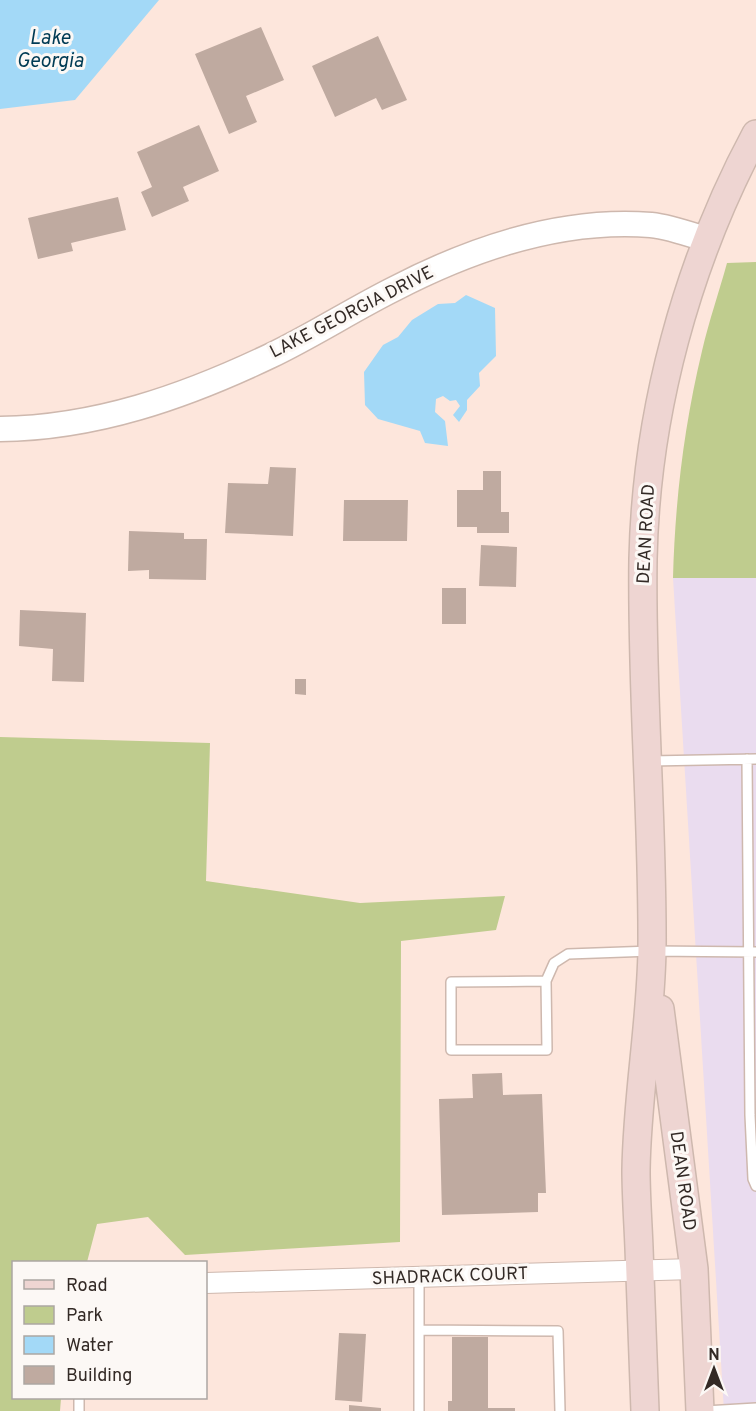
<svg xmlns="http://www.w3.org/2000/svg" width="756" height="1411" viewBox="0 0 756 1411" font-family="Overpass,sans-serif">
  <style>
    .commercial { fill: #eadcef }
    .green { fill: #bfcc8e }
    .water { fill: #a3d9f7 }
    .building { fill: #bfaaa0 }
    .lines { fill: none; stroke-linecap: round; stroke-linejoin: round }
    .service-casing { stroke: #ceb8ae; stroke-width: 12 }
    .minor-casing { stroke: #ceb8ae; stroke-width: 22 }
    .tertiary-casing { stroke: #ceb8ae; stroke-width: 27 }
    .secondary-casing { stroke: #ceb8ae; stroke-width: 30 }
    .service { stroke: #fff; stroke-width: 9 }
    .minor { stroke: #fff; stroke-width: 20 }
    .tertiary { stroke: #fff; stroke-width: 24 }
    .secondary { stroke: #eed5d2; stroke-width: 27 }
    .labels { text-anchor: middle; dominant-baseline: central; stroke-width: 6; stroke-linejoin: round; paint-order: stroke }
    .street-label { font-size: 18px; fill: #332a26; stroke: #fcf8f5 }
    .water-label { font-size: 20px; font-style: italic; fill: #003b54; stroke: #fcf8f5 }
  </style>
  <rect width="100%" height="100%" fill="#fde6dc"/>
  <path class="commercial" d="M673,578h83v833h-32z"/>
  <path class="green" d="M756,262v316h-83c2,-77 11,-152 29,-227 7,-30 17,-59 25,-88z
    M0,737l210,6 -4,138 154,22 145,-7 -9,34 -95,11 -1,301 -215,13 -37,-38 -51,7 -10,38h-73v136h47l-1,13h-60z"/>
  <path class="water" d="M0,0h159l-84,100 -75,9z
    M466,295l29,13 1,48 -17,17 1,13 -13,14v10l-8,12 -6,-7 7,-9 -4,-6 -6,1 -7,-5 -7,3 -1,13 10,9 3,25 -23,-3 -5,-12 -42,-12 -13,-14 -1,-33 19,-27 15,-8 14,-17 26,-16 17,-1z"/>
  <path class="building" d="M261,27l23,53 -38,16 11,26 -28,12 -34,-80z
    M378,36l29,64 -25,10 -6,-12 -41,19 -23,-51z
    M199,125l20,46 -36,16 6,14 -37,16 -11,-25 11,-5 -15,-35z
    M118,197l8,33 -55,13 2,8 -35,8 -10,-41z
    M270,467l26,1 -3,68 -68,-3 3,-50 40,1z
    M483,471h18v41h8v21h-32v-6h-20v-37h26z
    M344,500h64l-1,41h-64z
    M129,531l55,2v6h23l-1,41 -57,-1v-9l-21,1z
    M481,545l36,2 -1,40 -37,-1z
    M442,588h24v36h-24z
    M20,610l66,3 -2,69 -32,-1 1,-32 -34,-3z
    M295,679h11v16l-11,-1z
    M502,1073l1,22 39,-1 4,99h-8v19l-96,3 -3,-116 34,-1 -1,-24z
    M339,1333l27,1 -4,68 -27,-2z
    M452,1337h36v71h27v3h-67v-10h4z
    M349,1405l32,3v3h-32z"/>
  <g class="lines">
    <g class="service-casing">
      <path id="service" d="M747,759l3,356 3,64 3,7
        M650,761l106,-2
        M546,981l-95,1v68h96l-1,-69 8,-18 14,-9 84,-3 104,1
        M419,1277v134
        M420,1330l138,1 2,80
        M79,1411v-13
        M705,1411l51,-3"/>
    </g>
    <g class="minor-casing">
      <path id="minor" d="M206,1283l488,-14"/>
    </g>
    <g class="tertiary-casing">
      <path id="tertiary" d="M0,429c95,-1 184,-32 270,-73 42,-20 82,-46 124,-67 77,-40 168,-71 257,-64 19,2 38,9 57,15"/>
    </g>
    <g class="secondary-casing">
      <path id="secondary" d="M660,1009l34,260 6,142
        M645,1411c-2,-54 -4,-108 -6,-163 -1,-26 -3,-52 -3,-78 1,-74 15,-147 16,-221 1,-130 -11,-260 -9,-390 3,-146 44,-297 113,-425"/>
    </g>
    <use href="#service" class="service"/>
    <use href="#minor" class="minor"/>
    <use href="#tertiary" class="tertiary"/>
    <use href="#secondary" class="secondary"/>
  </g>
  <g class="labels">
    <g class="street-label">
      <text transform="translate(352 313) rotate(-27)">LAKE GEORGIA DRIVE</text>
      <text transform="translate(647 534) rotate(-87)">DEAN ROAD</text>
      <text transform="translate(682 1181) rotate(82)">DEAN ROAD</text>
      <text transform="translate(450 1277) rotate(-2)">SHADRACK COURT</text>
    </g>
    <g class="water-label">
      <text x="50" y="39">Lake<tspan x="50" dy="23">Georgia</tspan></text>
    </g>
  </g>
  <rect x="12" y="1261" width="195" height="138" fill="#fcf8f5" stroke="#aca6a2" stroke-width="1.5"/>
  <rect x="24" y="1280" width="30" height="9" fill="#eed5d2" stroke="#aca6a2" stroke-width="1.5"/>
  <text x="66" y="1291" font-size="18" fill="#332a26">Road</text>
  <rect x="24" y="1306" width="30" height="18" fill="#bfcc8e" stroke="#aca6a2" stroke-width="1.5"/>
  <text x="66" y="1321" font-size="18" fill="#332a26">Park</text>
  <rect x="24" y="1336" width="30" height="18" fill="#a3d9f7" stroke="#aca6a2" stroke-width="1.5"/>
  <text x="66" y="1351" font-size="18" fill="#332a26">Water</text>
  <rect x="24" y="1366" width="30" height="18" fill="#bfaaa0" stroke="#aca6a2" stroke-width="1.5"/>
  <text x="66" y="1381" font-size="18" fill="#332a26">Building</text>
  <g transform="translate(714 1369)" stroke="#fcf8f5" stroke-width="4.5" paint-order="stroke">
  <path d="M0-4.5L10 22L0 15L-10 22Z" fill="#332a26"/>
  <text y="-9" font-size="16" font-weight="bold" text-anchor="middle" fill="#332a26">N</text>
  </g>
</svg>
